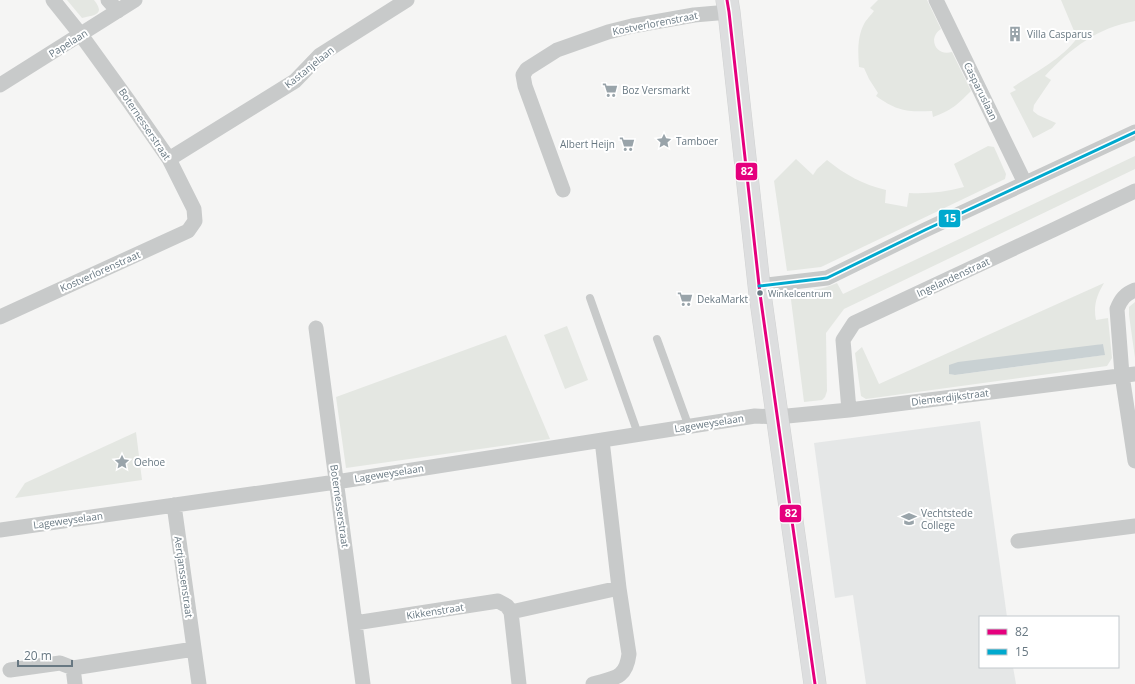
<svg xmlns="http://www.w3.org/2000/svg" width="1135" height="684" viewBox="0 0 1135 684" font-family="'Open Sans',sans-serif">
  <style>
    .built { fill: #e5e7e7 }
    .green { fill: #e4e7e2; fill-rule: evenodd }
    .water { fill: #c9d1d3 }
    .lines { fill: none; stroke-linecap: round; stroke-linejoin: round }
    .secondary-casing { stroke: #d1d2d2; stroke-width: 23 }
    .lane { stroke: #c8caca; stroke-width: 8 }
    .street { stroke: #c8caca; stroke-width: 15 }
    .secondary { stroke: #dddedf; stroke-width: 22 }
    .bus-1-casing { stroke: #fff; stroke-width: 6 }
    .bus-2-casing { stroke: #fff; stroke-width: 6 }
    .bus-1 { stroke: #e5007d; stroke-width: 3 }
    .bus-2 { stroke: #00a9ce; stroke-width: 3 }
    .bus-dot { fill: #687882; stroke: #fff; stroke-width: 1.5 }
    .labels { text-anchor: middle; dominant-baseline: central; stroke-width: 4; stroke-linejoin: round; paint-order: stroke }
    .bus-label { font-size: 9px; fill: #687882; stroke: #fff; text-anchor: start }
    .street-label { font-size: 10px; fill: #687882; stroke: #fff }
    .poi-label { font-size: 10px; fill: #687882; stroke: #fff; text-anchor: start }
    .line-badge { stroke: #fff; stroke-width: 1.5 }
    .badge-label { font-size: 11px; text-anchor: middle; font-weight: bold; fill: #fff }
  </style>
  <rect width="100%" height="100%" fill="#f5f5f4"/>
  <path class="built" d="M980,421l27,196h-27v50h33l3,17h-150l-13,-89 -18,3 -21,-155z"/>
  <path class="green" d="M67,0h27c12,15 0,15 -12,18z
    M878,0h49l14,29c-14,9 -5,28 11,23l19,39c-14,14 -19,19 -38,26l-1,-6c-26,1 -35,0 -56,-15l2,-3 -9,-14 -5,-11 -5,-1c-1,-14 -2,-30 5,-43 2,-4 7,-9 10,-13l-4,-3z
    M1061,0h74v21c-38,7 -64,27 -90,55l6,4 -17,25 -1,6 5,4 18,8 -4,5 -19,10 -23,-45 6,-3 -3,-3c21,-14 49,-28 64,-49z
    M988,146l6,1 12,27 -1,5 -184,88 -34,4 -13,-90 22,-22 17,16 4,-6 10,-9c17,14 37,25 59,30l-1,13 22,4 2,-14c19,1 36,-1 55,-6l-10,-23z
    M1135,156v13l-291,140 -18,24 1,58 -2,6 -3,3 -18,2 -14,-110c16,-1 32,-2 47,-9l6,11z
    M1104,283c-7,12 -11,22 -8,37l12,-2 4,40 -5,8 -241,33 -5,-3 -6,-43 7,-6 17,37zM1103,344l1,11 -149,20 -5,-1z
    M1135,302v56l-6,-43v-8z
    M567,326l21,54 -23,9 -21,-54z
    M506,335l44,104 -204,29 -10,-71z
    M136,432l6,48 -127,18 10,-15z"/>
  <path class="water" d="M1103,344l2,11 -150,20 -6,-1v-9l9,-3z"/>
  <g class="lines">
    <g class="secondary-casing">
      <path id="secondary" d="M727,0l2,12 31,282 55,390"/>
    </g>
    <path class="lane" d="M590,298l48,136
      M657,339l32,88"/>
    <path class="street" d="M108,0l10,11
      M936,0l89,183
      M0,85l135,-85
      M169,159l126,-78 25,-26 87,-55
      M563,190l-38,-104 -2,-11 4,-6 30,-19 51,-18 24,-6 62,-11 35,-3
      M759,286l68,-8 98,-48 210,-98
      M1135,290c-10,4 -14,9 -18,19l5,66 13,86
      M0,317l188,-86 7,-10 -1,-12 -25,-50 -41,-59 -47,-65 -28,-35
      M316,328l47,356
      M849,410l-6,-70 11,-17 199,-93 82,-39
      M174,505l25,179
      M0,530l336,-48 419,-66 22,1 72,-7 286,-36
      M1018,541l117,-15
      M511,612l108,-24
      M355,623l143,-22 9,5 4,6 8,72
      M73,668l121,-19
      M10,670l50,-7 13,5 2,16
      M593,684c21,-6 33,-5 36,-30l-10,-66 -17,-148"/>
    <use href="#secondary" class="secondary"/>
    <g class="bus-1-casing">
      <path id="bus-1" d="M727,0l2,12 31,282 55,390"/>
    </g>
    <g class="bus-2-casing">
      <path id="bus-2" d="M759,286l68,-8 98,-48 210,-98"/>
    </g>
    <use href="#bus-1" class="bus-1"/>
    <use href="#bus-2" class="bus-2"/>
  </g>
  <defs>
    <g id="building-bare" transform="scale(1.2)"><path d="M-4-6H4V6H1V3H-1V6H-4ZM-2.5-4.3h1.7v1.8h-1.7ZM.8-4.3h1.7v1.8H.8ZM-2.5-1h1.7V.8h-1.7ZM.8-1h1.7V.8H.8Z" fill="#99a4aa" stroke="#fff" stroke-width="2.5" paint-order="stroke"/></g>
    <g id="supermarket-bare" transform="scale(1.2)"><path d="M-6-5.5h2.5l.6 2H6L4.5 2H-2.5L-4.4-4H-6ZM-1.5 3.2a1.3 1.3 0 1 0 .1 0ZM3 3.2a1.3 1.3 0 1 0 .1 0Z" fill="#99a4aa" stroke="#fff" stroke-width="2.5" paint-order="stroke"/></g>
    <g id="sight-bare" transform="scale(1.2)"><path d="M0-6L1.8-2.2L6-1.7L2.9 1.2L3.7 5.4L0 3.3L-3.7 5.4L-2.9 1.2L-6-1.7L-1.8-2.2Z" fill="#99a4aa" stroke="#fff" stroke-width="2.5" paint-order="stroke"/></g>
    <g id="school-bare" transform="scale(1.2)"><path d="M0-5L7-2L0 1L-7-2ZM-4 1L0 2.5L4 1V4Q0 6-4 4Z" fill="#99a4aa" stroke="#fff" stroke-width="2.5" paint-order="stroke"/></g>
  </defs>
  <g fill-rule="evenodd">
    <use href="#building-bare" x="1015" y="34"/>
    <use href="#supermarket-bare" x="610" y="90"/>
    <use href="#sight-bare" x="664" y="141"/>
    <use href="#supermarket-bare" x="627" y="144"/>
    <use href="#supermarket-bare" x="685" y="299"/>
    <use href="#sight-bare" x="122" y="462"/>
    <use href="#school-bare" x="909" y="519"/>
  </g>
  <circle class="bus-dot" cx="760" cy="293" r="3.5"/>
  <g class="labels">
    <g class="bus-label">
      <text x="768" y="293">Winkelcentrum</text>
    </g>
    <g class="street-label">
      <text transform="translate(655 23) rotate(-11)">Kostverlorenstraat</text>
      <text transform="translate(68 43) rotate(-32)">Papelaan</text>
      <text transform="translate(309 67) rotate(-39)">Kastanjelaan</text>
      <text transform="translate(981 91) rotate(64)">Casparuslaan</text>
      <text transform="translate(145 124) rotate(56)">Boternesserstraat</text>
      <text transform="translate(100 271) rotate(-24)">Kostverlorenstraat</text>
      <text transform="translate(953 277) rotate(-25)">Ingelandenstraat</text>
      <text transform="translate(950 397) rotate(-7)">Diemerdijkstraat</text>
      <text transform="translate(709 423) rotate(-9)">Lageweyselaan</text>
      <text transform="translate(389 473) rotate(-9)">Lageweyselaan</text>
      <text transform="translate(340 506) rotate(82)">Boternesserstraat</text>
      <text transform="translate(68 520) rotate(-8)">Lageweyselaan</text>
      <text transform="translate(184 577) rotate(82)">Aertjanssenstraat</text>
      <text transform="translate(435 611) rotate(-9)">Kikkenstraat</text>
    </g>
    <g class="poi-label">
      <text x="1027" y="34">Villa Casparus</text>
      <text x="622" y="90">Boz Versmarkt</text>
      <text x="676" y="141">Tamboer</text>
      <text x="615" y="144" text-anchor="end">Albert Heijn</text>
      <text x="697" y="299">DekaMarkt</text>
      <text x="134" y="462">Oehoe</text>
      <text x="921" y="513">Vechtstede<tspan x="921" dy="12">College</tspan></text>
    </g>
  </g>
  <g class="line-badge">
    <rect x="735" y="162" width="23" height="19" rx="4" fill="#e5007d"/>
    <rect x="938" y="209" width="23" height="19" rx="4" fill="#00a9ce"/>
    <rect x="779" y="504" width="23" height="19" rx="4" fill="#e5007d"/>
  </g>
  <g class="badge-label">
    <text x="747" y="175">82</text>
    <text x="950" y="222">15</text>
    <text x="791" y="517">82</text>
  </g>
  <rect x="979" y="616" width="140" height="52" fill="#ffffff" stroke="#c3c9cd"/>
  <rect x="987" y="629" width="20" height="6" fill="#e5007d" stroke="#c3c9cd"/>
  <text x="1015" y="636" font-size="12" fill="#687882">82</text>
  <rect x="987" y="649" width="20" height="6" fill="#00a9ce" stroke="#c3c9cd"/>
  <text x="1015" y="656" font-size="12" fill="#687882">15</text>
  <path d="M18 660v6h54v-6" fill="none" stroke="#687882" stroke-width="2"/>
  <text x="24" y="660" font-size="12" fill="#687882" stroke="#ffffff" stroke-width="3" paint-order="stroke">20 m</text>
</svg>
